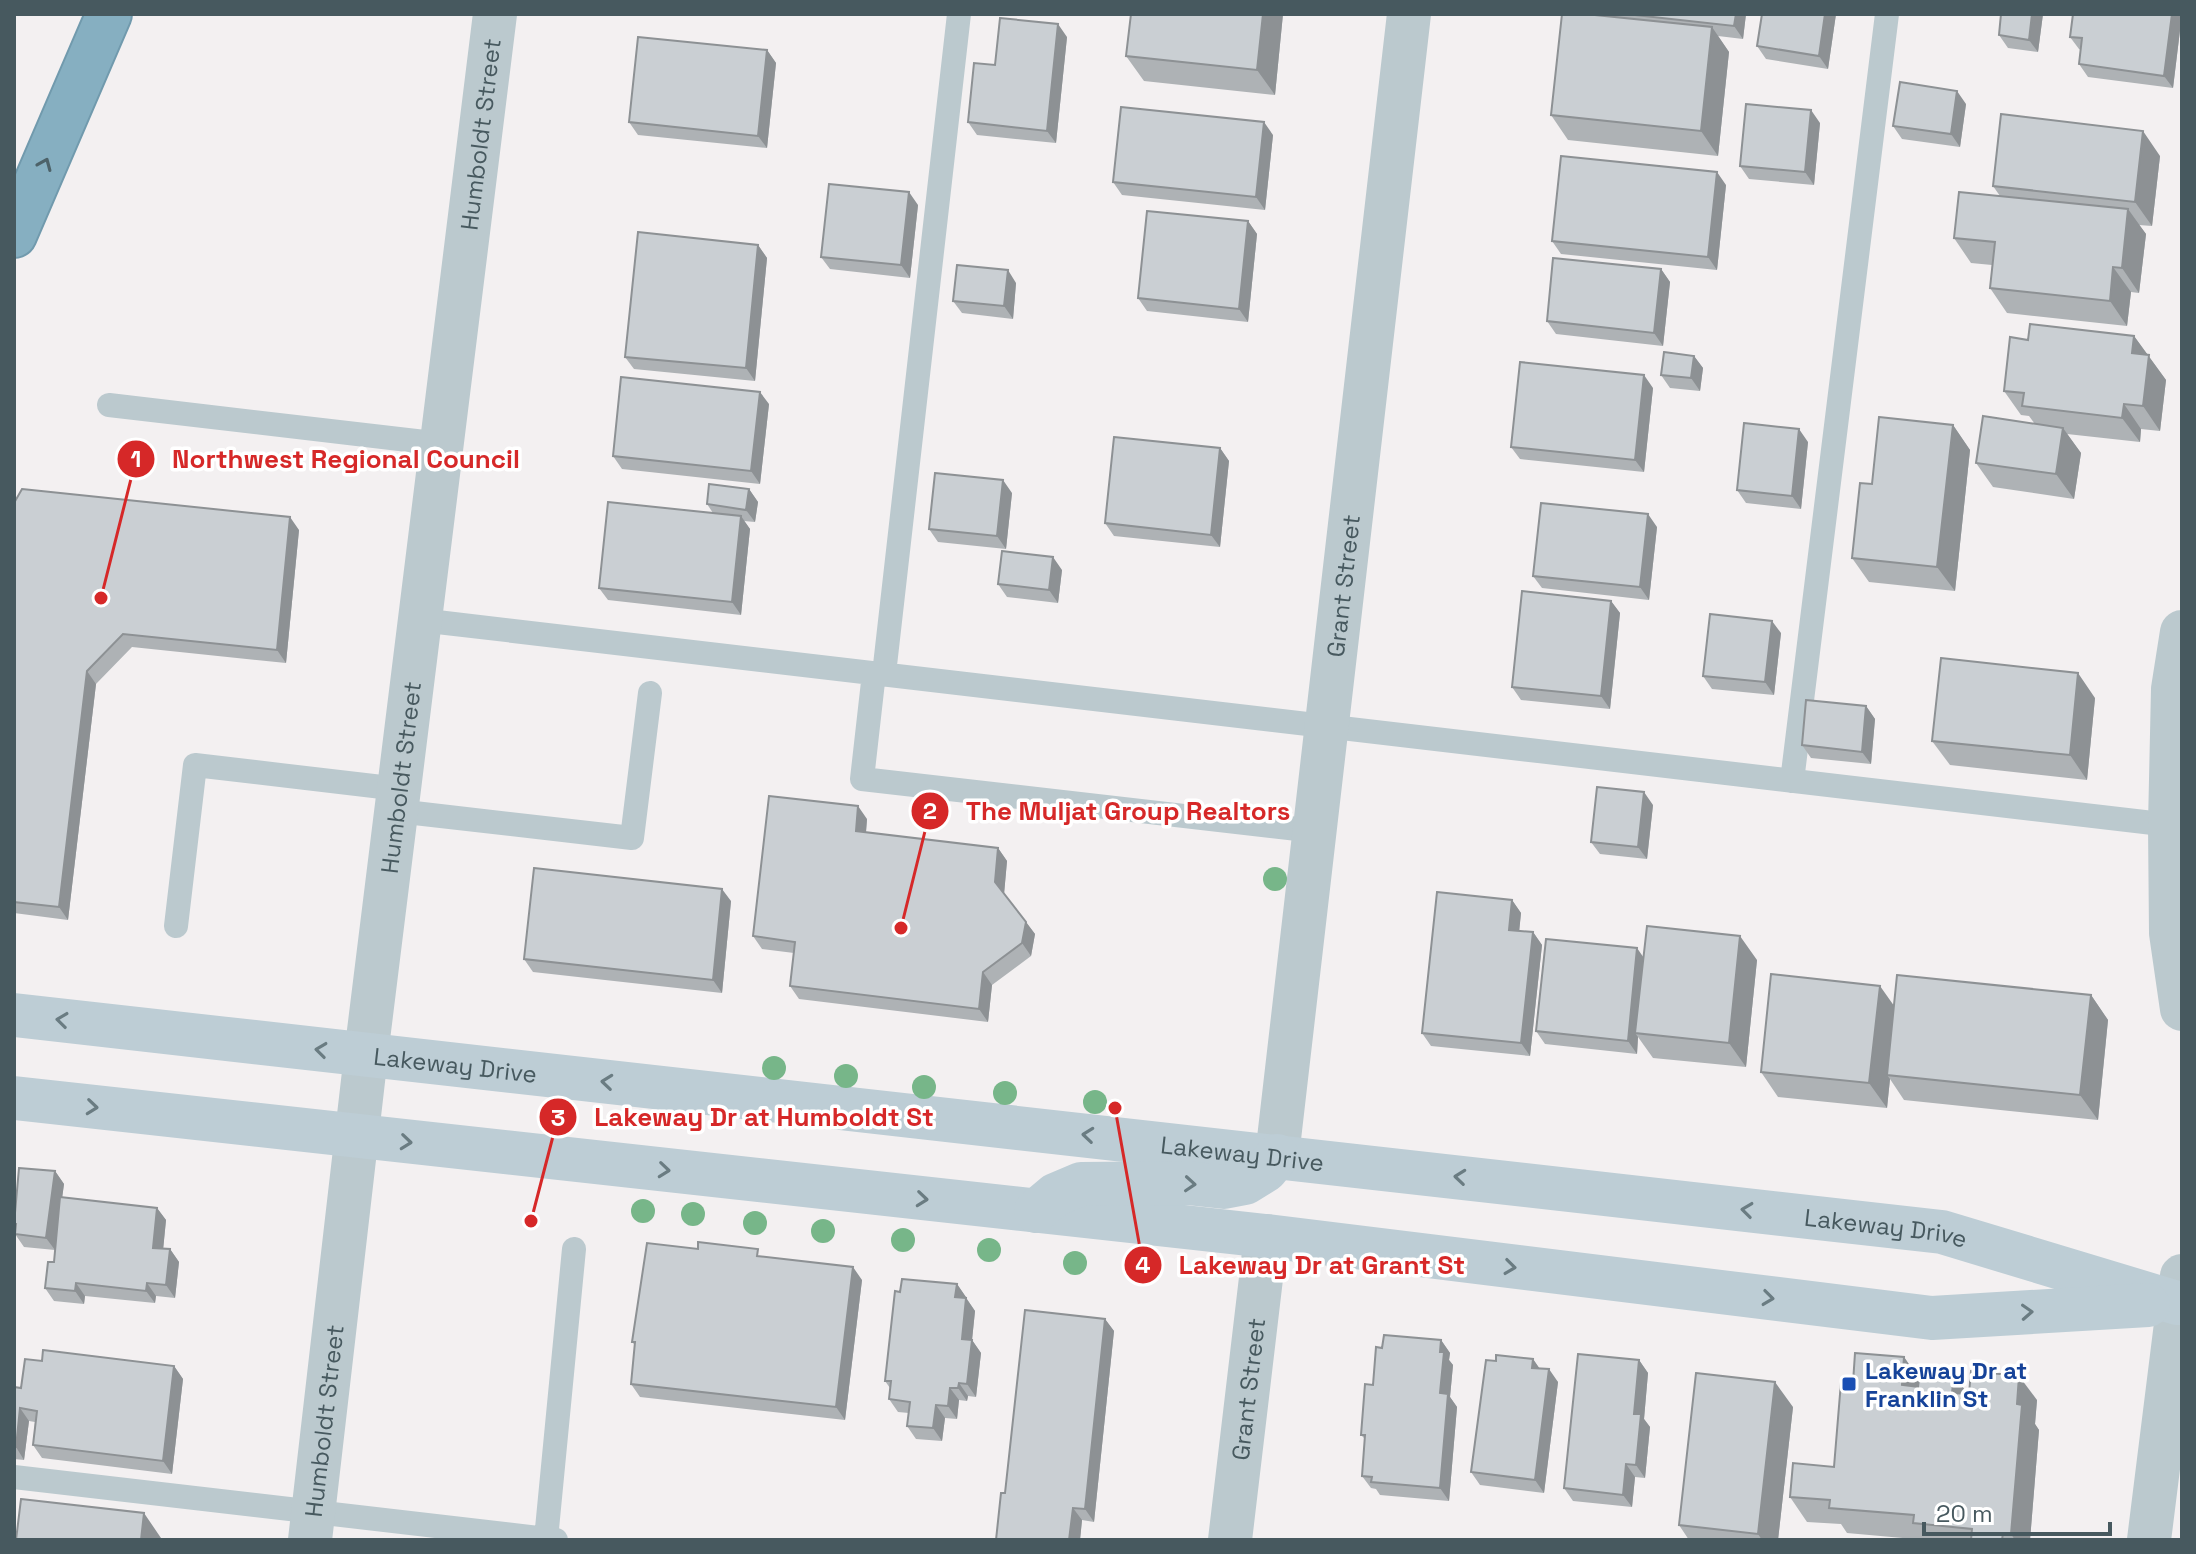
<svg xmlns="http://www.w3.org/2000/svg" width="2196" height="1554" viewBox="0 0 2196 1554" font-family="'Space Grotesk',sans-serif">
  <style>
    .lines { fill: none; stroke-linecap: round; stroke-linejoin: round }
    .highway-casing { stroke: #719aad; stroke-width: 48 }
    .lane { stroke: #bbc9ce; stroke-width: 24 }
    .street { stroke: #bbc9ce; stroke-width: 44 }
    .secondary { stroke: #bdcdd5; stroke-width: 44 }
    .highway { stroke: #86afc1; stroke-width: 44 }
    .tree { fill: #77b689 }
    .wall { fill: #aeb2b5 }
    .shaded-wall { fill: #8d9194 }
    .building { fill: #cacfd3; stroke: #8d9194; stroke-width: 2 }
    .oneway { stroke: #4d6269 }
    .oneway2 { stroke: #6a7c82 }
    .transit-dot { fill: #1a4fb4; stroke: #fff; stroke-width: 3 }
    .labels { text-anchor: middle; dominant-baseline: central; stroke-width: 7; stroke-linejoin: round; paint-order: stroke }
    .street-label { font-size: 24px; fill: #47595f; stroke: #fff }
    .transit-label { font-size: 24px; font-weight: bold; fill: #164399; stroke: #fff; text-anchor: start }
    .leader { fill: none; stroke: #d62828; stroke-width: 3 }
    .callout-dot { fill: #d62828; stroke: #fff; stroke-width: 3 }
    .mark-label { font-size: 24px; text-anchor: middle; font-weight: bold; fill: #fff }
    .callout-label { font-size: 26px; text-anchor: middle; font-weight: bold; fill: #d62828; stroke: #fff; stroke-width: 7; stroke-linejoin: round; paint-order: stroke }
  </style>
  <rect width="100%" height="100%" fill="#f3f0f1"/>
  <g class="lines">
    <g class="highway-casing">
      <path id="highway" d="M14,235l95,-221"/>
    </g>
    <path class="lane" d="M109,405l333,39
      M420,620l1750,205
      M874,673l-12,106 453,52
      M884,674l75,-660
      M1792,781l95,-767
      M397,811l235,27 18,-145
      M176,926l19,-161 204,24
      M14,1477l542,63
      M546,1539l28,-290"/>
    <g class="street">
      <path d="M2182,632l-9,57 -3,136 1,108 11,76"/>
      <path id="s1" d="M1277,1156l132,-1142"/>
      <path id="s2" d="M310,1540l56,-485 129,-1041"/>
      <path id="s3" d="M1230,1540l36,-304"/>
      <path d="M2149,1540l33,-264"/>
    </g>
    <g class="secondary">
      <path id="s4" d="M14,1015l1928,217 235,71"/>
      <path d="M14,1098l1252,138 666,82 216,-13"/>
      <path d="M1036,1211l19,-16 26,-11 106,-1 37,4 21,-4 21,-13 11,-14"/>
    </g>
    <use href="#highway" class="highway"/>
  </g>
  <g class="tree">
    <circle cx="1275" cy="879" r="12"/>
    <circle cx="774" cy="1068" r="12"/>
    <circle cx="846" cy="1076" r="12"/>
    <circle cx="924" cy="1087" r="12"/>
    <circle cx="1005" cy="1093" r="12"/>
    <circle cx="1095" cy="1102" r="12"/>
    <circle cx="643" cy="1211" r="12"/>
    <circle cx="693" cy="1214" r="12"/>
    <circle cx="755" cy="1223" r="12"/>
    <circle cx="823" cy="1231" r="12"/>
    <circle cx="903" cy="1240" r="12"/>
    <circle cx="989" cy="1250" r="12"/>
    <circle cx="1075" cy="1263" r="12"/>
  </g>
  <path class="wall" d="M1283,14l-8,81 -131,-14 -18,-25z
    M1601,14h145l-3,25 -25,-3 11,16 -11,104 -150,-16 -17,-25 52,-99z
    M1762,14h74l-8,55 -62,-10 -9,-13z
    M2001,14h42l-5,38 -30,-4 -9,-13z
    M2182,14l-9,74 -85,-11 -9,-13 2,-14 -2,-1 -9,-12z
    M1067,37l-11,106 -79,-8 -9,-13 27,-57z
    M767,50l9,13 -9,85 -129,-13 -9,-13z
    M1966,104l-6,43 -58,-8 -9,-13z
    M1820,123l-6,62 -65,-6 -9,-13z
    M1273,135l-8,75 -143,-15 -9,-13z
    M2160,156l-8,70 -13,-1 7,9 -7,59 -8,-1 -4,34 -120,-13 -17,-25 2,-23 -21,-2 -17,-25 46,-42 -7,-10z
    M1726,185l-9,85 -156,-16 -9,-13z
    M918,205l-8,73 -80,-9 -9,-12z
    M1248,221l9,13 -9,88 -101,-11 -9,-13z
    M758,245l9,13 -12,123 -121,-12 -9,-12z
    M1661,269l9,13 -7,64 -107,-12 -9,-13z
    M1016,283l-3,36 -51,-6 -9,-12z
    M2134,336l32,44 -6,51 -19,-2 -1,13 -73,-8 14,19 -7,46 -81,-12 -17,-24 59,-39 -6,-8 -8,-1 -17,-24 24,-51z
    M1694,356l9,12 -3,23 -30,-3 -9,-13z
    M1653,388l-9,84 -124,-13 -9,-12z
    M769,404l-9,80 -138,-15 -9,-13z
    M1953,425l17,25 -15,141 -86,-9 -17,-24 20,-74z
    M1808,442l-7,67 -55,-6 -9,-13z
    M1220,448l9,13 -9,86 -106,-11 -9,-13z
    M749,489l9,13 -3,20 -11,-1 6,8 -9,86 -133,-15 -9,-12 114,-75 -6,-9z
    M1012,493l-6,56 -68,-7 -9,-13z
    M14,503l285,27 -13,133 -154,-16 -36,37 -28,236 -54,-7z
    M1657,527l-8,73 -107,-12 -9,-12z
    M1062,570l-4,33 -51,-6 -9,-13z
    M1611,601l9,12 -10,96 -89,-9 -9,-13z
    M1781,633l-7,62 -62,-6 -9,-13z
    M2095,698l-8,82 -137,-15 -18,-24z
    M1866,706l9,13 -4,45 -60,-6 -9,-13z
    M1653,805l-6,54 -47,-5 -9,-12z
    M867,819l-1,13 132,16 9,13 -3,32 31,41 -4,22 -39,29 -4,37 -189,-23 -9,-13 4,-33 -32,-4 -9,-13z
    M1512,900l9,13 -2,18 14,1 9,13 -12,111 -99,-10 -9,-13z
    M731,901l-9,92 -189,-21 -9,-13z
    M1643,957l114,3 -11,107 -93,-9 -15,-21 -1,17 -92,-10 -9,-13z
    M2091,995l17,25 -10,100 -194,-20 -14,-21 -3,29 -109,-11 -17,-25 133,-66z
    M55,1171l9,13 -2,14 95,10 9,12 -3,29h7l9,13 -4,36 -19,-2 -1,7 -70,-7 -1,8 -30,-3 -9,-13 9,-26 1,-12 -31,-3 -9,-13 1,-8 -2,-2z
    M764,1257l98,23 -17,140 -205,-23 -9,-13 4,-39 -3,-3z
    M957,1284l18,27 -3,29 9,13 -5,44 -8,-1 -1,5 -8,-1 -2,19 -12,-1 -3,23 -26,-2 -9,-13 2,-13 -11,-1 -9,-13 1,-11 -5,-7 15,-89z
    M1105,1319l9,12 -20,191 -12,-2 -2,20h-84l9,-47z
    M1441,1340l9,13 -1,7 4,5 -3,32 7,10 -8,94 -69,-6 -4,-6 -5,-1 -9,-12 3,-37 -4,-4 21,-87z
    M1904,1357l15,22 49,15 69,6 -2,24 4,6 -9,110h-105l-78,-7 -6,-9 -34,-2 -17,-25 44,-30 19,-84z
    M1533,1359l6,9 19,14 -14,111 -64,-8 -9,-13 25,-111z
    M1639,1360l9,13 -4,46 6,8 -5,51 -10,-1 -3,30 -59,-6 -9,-13z
    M42,1361l132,5 9,13 -11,95 -130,-16 -9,-13 2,-23 -6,-1 -5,39 -10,-1v-72l7,1z
    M1793,1407l-15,133h-89l-10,-15z"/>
  <path class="shaded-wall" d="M1263,14h20l-8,81 -18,-25z
    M1736,14h10l-3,25 -9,-13z
    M1825,14h11l-8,55 -9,-13z
    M2032,14h11l-5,38 -9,-12z
    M2172,14h10l-9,74 -9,-12z
    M1058,24l9,13 -11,106 -9,-12z
    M1712,27l17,25 -11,104 -17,-25z
    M767,50l9,13 -9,85 -9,-12z
    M1957,91l9,13 -6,43 -9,-13z
    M1811,110l9,13 -6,62 -9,-13z
    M1264,122l9,13 -8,75 -9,-13z
    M2143,131l17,25 -8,70 -17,-24z
    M1717,172l9,13 -9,85 -9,-13z
    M909,192l9,13 -8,73 -9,-13z
    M2128,209l18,25 -7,59 -17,-25z
    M1248,221l9,13 -9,88 -9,-13z
    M758,245l9,13 -12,123 -9,-13z
    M2113,267l18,25 -4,34 -17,-25z
    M1661,269l9,13 -7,64 -9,-13z
    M1008,270l8,13 -3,36 -9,-13z
    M2134,336l32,44 -6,51 -17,-25 -11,-53z
    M1694,356l9,12 -3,23 -9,-13z
    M1644,375l9,13 -9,84 -9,-12z
    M760,392l9,12 -9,80 -9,-13z
    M2124,404l17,25 -1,13 -18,-24z
    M1953,425l17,25 -15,141 -18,-24z
    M2063,428l18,25 -7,46 -18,-25z
    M1799,429l9,13 -7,67 -9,-13z
    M1220,448l9,13 -9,86 -9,-12z
    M1003,480l9,13 -6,56 -9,-13z
    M749,489l9,13 -3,20 -9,-12z
    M1648,514l9,13 -8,73 -9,-13z
    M741,516l9,13 -9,86 -9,-13z
    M290,517l9,13 -13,133 -9,-13z
    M1053,557l9,13 -4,33 -9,-13z
    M1611,601l9,12 -10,96 -9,-13z
    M1772,621l9,12 -7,62 -9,-13z
    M87,671l9,13 -28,236 -9,-13z
    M2078,673l17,25 -8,82 -17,-25z
    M1866,706l9,13 -4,45 -9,-12z
    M1644,792l9,13 -6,54 -9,-12z
    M858,806l9,13 -2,25 -9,-13z
    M998,848l9,13 -3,34 -9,-13z
    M722,889l9,12 -9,92 -9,-13z
    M1512,900l9,13 -3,30 -9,-13z
    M1026,922l9,12 -4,22 -9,-13z
    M1533,932l9,13 -12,111 -9,-13z
    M1740,936l17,24 -11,107 -17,-24z
    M1637,948l9,13 -11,72 3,4 -1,17 -9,-13z
    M983,972l9,13 -4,37 -9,-13z
    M1880,986l17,24 -10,65 3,4 -3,29 -18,-25z
    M2091,995l17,25 -10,100 -18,-25z
    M55,1171l9,13 -9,66 -9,-12z
    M157,1208l9,12 -4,41 -9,-13z
    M170,1249l9,13 -4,36 -9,-13z
    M853,1267l9,13 -17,140 -9,-13z
    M76,1283l9,13 -1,8 -9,-13z
    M147,1283l9,13 -1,7 -9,-12z
    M957,1284l9,13 -2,12 -9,-12z
    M966,1298l9,13 -3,29 9,13 -5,44 -9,-13 -5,-45z
    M1105,1319l9,12 -20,191 -9,-13z
    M1441,1340l9,13 -1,7 4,5 -3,32 7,10 -8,94 -9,-13z
    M1904,1357l17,25 -2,28 -17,-25z
    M1533,1359l9,13 -10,-4z
    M1639,1360l9,13 -4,46 6,8 -5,51 -9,-13 -2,-51z
    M174,1366l9,13 -11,95 -9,-13z
    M1549,1369l9,13 -14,111 -9,-13z
    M1954,1374l17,25 -19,-6z
    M2019,1376l18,24 -2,24 4,6 -9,110h-15l-4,-6z
    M1775,1382l18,25 -15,133h-16l-4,-6z
    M959,1383l9,13 -1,5 -9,-13z
    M950,1388l9,12 -2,19 -9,-13z
    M936,1405l9,13 -3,23 -9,-13z
    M20,1408l9,13 -5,39 -8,-13z
    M1626,1464l9,13 -3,30 -9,-12z
    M1073,1508l9,12 -2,20h-11z
    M144,1513l17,25v2h-20z"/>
  <path class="building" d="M1131,14h132l-6,56 -131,-14z
    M1562,14h23l127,13 -11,104 -150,-16z
    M1626,14h110l-2,12z
    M1762,14h63l-6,42 -62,-10z
    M2001,14h31l-3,26 -30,-5z
    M2073,14h99l-8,62 -85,-12 3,-26 -12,-1z
    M1000,18l58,6 -11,107 -79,-9 6,-59 21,2z
    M638,37l129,13 -9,86 -129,-14z
    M1900,82l57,9 -6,43 -58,-8z
    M1746,104l65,6 -6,62 -65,-6z
    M1121,107l143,15 -8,75 -143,-15z
    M2001,114l142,17 -8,71 -142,-16z
    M1561,156l156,16 -9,85 -156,-16z
    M829,184l80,8 -8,73 -80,-8z
    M1959,192l169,17 -6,59 -9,-1 -3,34 -120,-13 5,-46 -41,-4z
    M1147,211l101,10 -9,88 -101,-11z
    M638,232l120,13 -12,123 -121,-11z
    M1553,258l108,11 -7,64 -107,-12z
    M957,265l51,5 -4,36 -51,-5z
    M2030,324l104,12 -2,17 17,2 -6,51 -19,-2 -2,14 -100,-12 2,-13 -20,-2 6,-54 18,3z
    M1664,352l30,4 -3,22 -30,-3z
    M1520,362l124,13 -9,85 -124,-13z
    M621,377l139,15 -9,79 -138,-15z
    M1983,416l80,12 -7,46 -80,-11z
    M1879,417l74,8 -16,142 -85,-9 8,-75 12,1z
    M1744,423l55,6 -7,67 -55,-6z
    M1114,437l106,11 -9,87 -106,-12z
    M935,473l68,7 -6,56 -68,-7z
    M709,484l40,5 -3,21 -39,-6z
    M22,489l268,28 -13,133 -154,-16 -36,37 -28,236 -45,-5v-399z
    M608,502l133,14 -9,86 -133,-14z
    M1541,503l107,11 -8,73 -107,-11z
    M1002,551l51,6 -4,33 -51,-6z
    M1522,591l89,10 -10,95 -89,-9z
    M1710,614l62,7 -7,61 -62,-6z
    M1941,658l137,15 -8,82 -138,-14z
    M1806,700l60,6 -4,46 -60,-7z
    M1597,787l47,5 -6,55 -47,-5z
    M769,796l89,10 -2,25 142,17 -3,34 31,40 -4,21 -39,29 -4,37 -189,-23 5,-44 -42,-6z
    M534,868l188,21 -9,91 -189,-21z
    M1437,892l75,8 -3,30 24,2 -12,111 -99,-10z
    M1647,926l93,10 -11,107 -94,-10z
    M1546,939l91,9 -9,93 -92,-10z
    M1771,974l109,12 -11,97 -108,-11z
    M1897,975l194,20 -11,100 -193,-20z
    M19,1168l36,3 -9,67 -31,-4 1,-10h-2z
    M60,1197l97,11 -4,40 17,1 -4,36 -19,-2 -1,8 -70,-8 -1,8 -30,-3 3,-26h6z
    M698,1242l60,7 -1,7 96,11 -17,140 -205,-23 4,-42h-3l15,-99 51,6z
    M902,1279l55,5 -2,13 11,1 -4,41 10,1 -5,44 -8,-1 -1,5h-8l-2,18 -12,-1 -3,23 -26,-2 3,-24 -21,-3 2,-18h-6l10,-90 5,1z
    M1025,1310l80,9 -20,190 -12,-1 -4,32h-73l5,-47h4z
    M1384,1335l57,5 -1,12h4l-4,41 8,1 -8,94 -69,-6 1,-5 -10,-1 3,-41h-4l4,-51 8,1 3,-38 6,1z
    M43,1350l131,16 -11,95 -130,-16 4,-34 -17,-3 -4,39h-2v-60l7,1 4,-29 17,2z
    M1855,1353l49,4 -2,28 16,2 2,-16 34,3 -2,19 17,1 2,-23 48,5 -2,28 5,1 -11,129 -8,-1 -1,7h-31l1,-11 -59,-6 1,-8 -85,-7 1,-8 -40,-3 3,-34 41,4 7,-85 12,1z
    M1578,1354l61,6 -5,54h7l-5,51 -10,-1 -3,31 -59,-7z
    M1496,1355l37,4 -1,9 17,1 -14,111 -64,-8 15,-112 10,1z
    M1696,1373l79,9 -17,152 -79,-9z
    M21,1499l123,14 -3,27h-125z"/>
  <defs><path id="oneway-chevron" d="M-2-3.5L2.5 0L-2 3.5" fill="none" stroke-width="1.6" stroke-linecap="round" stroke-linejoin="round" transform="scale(2)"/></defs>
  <use class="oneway" href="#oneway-chevron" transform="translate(45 164) rotate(-67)"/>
  <g class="oneway2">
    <use href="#oneway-chevron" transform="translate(62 1020) rotate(-173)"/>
    <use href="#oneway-chevron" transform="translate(321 1050) rotate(-173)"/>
    <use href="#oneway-chevron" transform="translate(607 1082) rotate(-174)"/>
    <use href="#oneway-chevron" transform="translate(92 1107) rotate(6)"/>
    <use href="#oneway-chevron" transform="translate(1088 1135) rotate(-174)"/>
    <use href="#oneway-chevron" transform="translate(406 1142) rotate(6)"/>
    <use href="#oneway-chevron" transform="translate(664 1170) rotate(6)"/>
    <use href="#oneway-chevron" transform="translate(1460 1177) rotate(-174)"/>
    <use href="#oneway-chevron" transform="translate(1190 1184) rotate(4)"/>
    <use href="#oneway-chevron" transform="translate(922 1199) rotate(6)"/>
    <use href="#oneway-chevron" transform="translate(1747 1210) rotate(-173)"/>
    <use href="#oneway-chevron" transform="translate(1510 1267) rotate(7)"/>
    <use href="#oneway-chevron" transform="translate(1768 1298) rotate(7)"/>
    <use href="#oneway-chevron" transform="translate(2027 1312) rotate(-3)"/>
  </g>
  <rect class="transit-dot" x="1841" y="1376" width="16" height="16" rx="4"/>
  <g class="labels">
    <g class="street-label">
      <text stroke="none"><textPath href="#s2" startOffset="1416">Humboldt Street</textPath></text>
      <text stroke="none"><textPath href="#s1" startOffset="574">Grant Street</textPath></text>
      <text stroke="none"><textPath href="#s2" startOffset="768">Humboldt Street</textPath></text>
      <text stroke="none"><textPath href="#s4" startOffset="444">Lakeway Drive</textPath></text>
      <text stroke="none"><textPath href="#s4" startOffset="1236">Lakeway Drive</textPath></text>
      <text stroke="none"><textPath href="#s4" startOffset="1884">Lakeway Drive</textPath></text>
      <text stroke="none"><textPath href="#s3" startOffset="152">Grant Street</textPath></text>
      <text stroke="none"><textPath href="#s2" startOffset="120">Humboldt Street</textPath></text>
    </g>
    <g class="transit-label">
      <text x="1865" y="1370">Lakeway Dr at<tspan x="1865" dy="28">Franklin St</tspan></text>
    </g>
  </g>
  <path class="leader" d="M101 598L136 459M901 928L930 811M531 1221L558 1117M1115 1108L1143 1265"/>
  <g class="callout-dot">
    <circle cx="101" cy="598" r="8"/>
    <circle cx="901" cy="928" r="8"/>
    <circle cx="531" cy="1221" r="8"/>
    <circle cx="1115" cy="1108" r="8"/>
    <circle cx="136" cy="459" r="20"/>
    <circle cx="930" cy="811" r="20"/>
    <circle cx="558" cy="1117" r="20"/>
    <circle cx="1143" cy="1265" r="20"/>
  </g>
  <g class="mark-label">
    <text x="136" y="467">1</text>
    <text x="930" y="819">2</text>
    <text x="558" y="1126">3</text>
    <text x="1143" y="1273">4</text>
  </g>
  <g class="callout-label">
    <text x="346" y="468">Northwest Regional Council</text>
    <text x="1128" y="820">The Muljat Group Realtors</text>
    <text x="764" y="1126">Lakeway Dr at Humboldt St</text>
    <text x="1322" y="1274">Lakeway Dr at Grant St</text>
  </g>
  <rect width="2196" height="1554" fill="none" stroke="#47595f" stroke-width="32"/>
  <path d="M1924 1522v12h186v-12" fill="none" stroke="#47595f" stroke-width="4"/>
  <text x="1936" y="1522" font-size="24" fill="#47595f" stroke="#ffffff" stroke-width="6" paint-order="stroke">20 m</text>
</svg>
